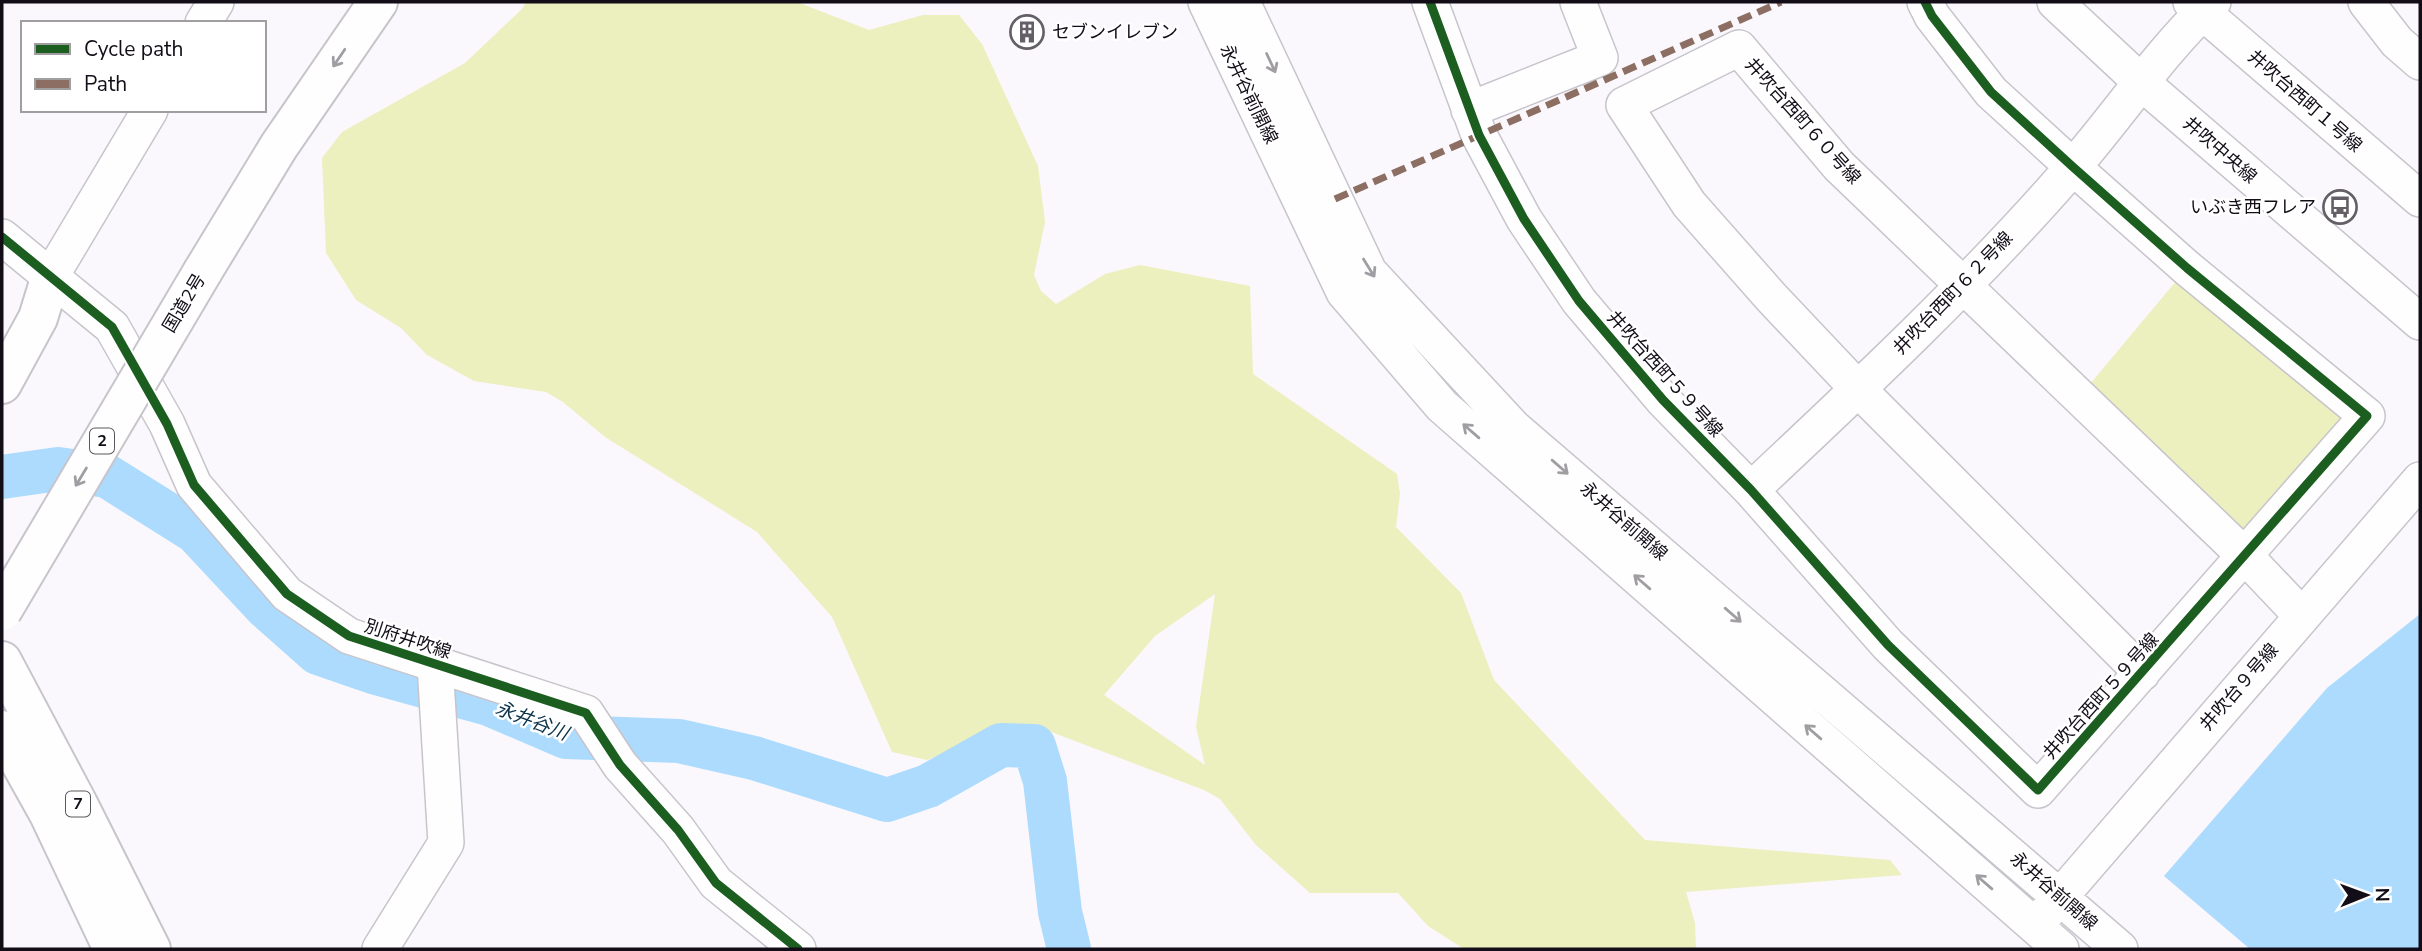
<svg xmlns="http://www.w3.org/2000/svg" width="2422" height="951" viewBox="0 0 2422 951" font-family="'Nunito Sans','Noto Sans JP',sans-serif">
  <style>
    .green { fill: #ecefbe; fill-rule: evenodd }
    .water { fill: #acdbfd }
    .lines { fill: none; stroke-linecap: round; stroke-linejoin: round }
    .river { stroke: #acdbfd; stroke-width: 44 }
    .minor-casing { stroke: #c8c4cc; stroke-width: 38 }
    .highway-casing { stroke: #c8c4cc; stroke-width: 42 }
    .minor { stroke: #fefeff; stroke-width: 35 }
    .highway { stroke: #fefeff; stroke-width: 38 }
    .highway-bridge-casing { stroke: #c8c4cc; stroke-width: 42; stroke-linecap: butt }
    .highway-bridge { stroke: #fefeff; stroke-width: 38 }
    .quiet { stroke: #8d6e63; stroke-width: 7; stroke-dasharray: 14 7; stroke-linecap: butt }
    .cycleway-casing { stroke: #fff; stroke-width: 13 }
    .cycleway { stroke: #1b5e20; stroke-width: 9 }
    .oneway { stroke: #a09ea2 }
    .labels { text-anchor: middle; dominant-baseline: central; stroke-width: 5; stroke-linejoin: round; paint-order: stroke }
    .shield { fill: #fff; stroke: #5a565d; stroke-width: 2 }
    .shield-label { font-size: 16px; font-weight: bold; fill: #130d17 }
    .poi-label { font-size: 18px; fill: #130d17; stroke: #fff; text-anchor: start }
    .street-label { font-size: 18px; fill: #130d17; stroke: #fff }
    .water-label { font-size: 19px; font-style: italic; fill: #0c334b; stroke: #fff }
  </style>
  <rect width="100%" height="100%" fill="#faf8fc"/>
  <path class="green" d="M526,2h271l72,28 54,-15h36l23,29 56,122 7,56 -11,53 7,16 15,13 49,-30 35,-9 110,21 3,88 144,100 3,19 -4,34 65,66 33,87 151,160 245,20 12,15 -216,17 9,31 1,26h-232l-36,-23 -30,-33h-88l-54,-48 -36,-46 -16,-9 -158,-60 -69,9 -50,21 -35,-8 -60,-135 -75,-85 -152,-95 -42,-35 -17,-10 -72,-11 -47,-26 -26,-27 -45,-28 -30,-47 -4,-95 20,-26 123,-69 57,-54zM1215,594l-19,133 9,38 -101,-70 51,-59z
    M2187,268l180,148 -122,140 -165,-160z"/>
  <path class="water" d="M2420,614v335h-170l-86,-73 163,-188z"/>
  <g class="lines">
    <path class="river" d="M2,477l56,-8 49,7 89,56 70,75 52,46 55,19 116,32 77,33 113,4 75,17 133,42 41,-14 73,-41 33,1 11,35 15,131 9,37"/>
    <g class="minor-casing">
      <path id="minor" d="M1206,2l138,290 98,114 619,543
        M1242,2l127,270 145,156 606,521
        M1430,2l49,133 45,84 55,82 84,99 88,90 137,155 150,145 329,-374 -180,-148 -114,-101 -82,-75 -59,-76 -7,-14
        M2055,2l86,80 279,240
        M2191,2l229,197
        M2366,2l31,40 23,20
        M203,23l13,-21
        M1469,110l131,-52 -22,-56
        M2,237l110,90 55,97 27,61 93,109 62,42 237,77 34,52 58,65 38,53 82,66
        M51,276l99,-166
        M1751,490c111,-104 222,-208 322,-323 47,-54 87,-115 140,-165
        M2142,673l-284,-284 -87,-92 -82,-93 -65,-99 115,-57 100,118 406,390 56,59
        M2046,913l374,-433
        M380,949l66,-106 -11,-179"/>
    </g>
    <g class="highway-casing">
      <path id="highway" d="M203,271l76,-125 99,-144
        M2,384l36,-66 13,-42
        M2,661l76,143 73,145
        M2,730l47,84 64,135"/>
    </g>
    <use href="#minor" class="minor"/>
    <use href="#highway" class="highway"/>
    <g class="highway-bridge-casing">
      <path id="highway-bridge" d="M2,611l201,-340"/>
    </g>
    <use href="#highway-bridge" class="highway-bridge"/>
    <path class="quiet" d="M1335,199l446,-197"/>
    <g class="cycleway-casing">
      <path id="cycleway" d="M1430,2l49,133 45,84 55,82 84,99 88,90 137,155 150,145 329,-374 -180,-148 -114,-101 -82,-75 -59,-76 -7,-14
        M2,237l110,90 55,97 27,61 93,109 62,42 237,77 34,52 58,65 38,53 82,66"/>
    </g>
    <use href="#cycleway" class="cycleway"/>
  </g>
  <defs><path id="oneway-shaft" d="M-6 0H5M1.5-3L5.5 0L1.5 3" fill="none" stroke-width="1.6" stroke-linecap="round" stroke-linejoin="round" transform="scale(1.75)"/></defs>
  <g class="oneway">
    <use href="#oneway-shaft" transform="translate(339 58) rotate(124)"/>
    <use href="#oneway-shaft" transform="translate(1271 63) rotate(65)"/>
    <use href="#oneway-shaft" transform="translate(1369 268) rotate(58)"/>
    <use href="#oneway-shaft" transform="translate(1471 431) rotate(-139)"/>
    <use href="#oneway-shaft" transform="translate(1560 467) rotate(41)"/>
    <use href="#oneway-shaft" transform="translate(81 477) rotate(121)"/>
    <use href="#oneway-shaft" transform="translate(1642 582) rotate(-139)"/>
    <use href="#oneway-shaft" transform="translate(1733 615) rotate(41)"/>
    <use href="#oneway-shaft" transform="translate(1813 732) rotate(-139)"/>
    <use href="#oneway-shaft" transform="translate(1984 882) rotate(-139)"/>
  </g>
  <defs>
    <g id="building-ring" transform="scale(1.75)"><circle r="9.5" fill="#fff" stroke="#645f67" stroke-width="1.5"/><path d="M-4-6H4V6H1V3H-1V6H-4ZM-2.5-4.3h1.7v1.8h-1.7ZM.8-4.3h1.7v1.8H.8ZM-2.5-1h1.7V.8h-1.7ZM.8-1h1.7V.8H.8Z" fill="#645f67"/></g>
    <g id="bus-ring" transform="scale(1.75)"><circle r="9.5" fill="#fff" stroke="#645f67" stroke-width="1.5"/><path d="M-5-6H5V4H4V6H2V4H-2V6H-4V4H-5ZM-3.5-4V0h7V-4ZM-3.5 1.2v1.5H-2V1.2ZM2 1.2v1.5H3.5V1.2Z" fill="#645f67"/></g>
  </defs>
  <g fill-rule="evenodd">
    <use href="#building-ring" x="1027" y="32"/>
    <use href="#bus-ring" x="2340" y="207"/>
  </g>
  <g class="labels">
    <g class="shield">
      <rect x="90" y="428.5" width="24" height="25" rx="5"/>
      <rect x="66" y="791.5" width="24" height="25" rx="5"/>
    </g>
    <g class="shield-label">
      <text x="102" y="441">2</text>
      <text x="78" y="804">7</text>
    </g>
    <g class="poi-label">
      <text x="1052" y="32">セブンイレブン</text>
      <text x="2316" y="207" text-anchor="end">いぶき西フレア</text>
    </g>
    <g class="street-label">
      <text transform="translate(1249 94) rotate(64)">永井谷前開線</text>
      <text transform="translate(2305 101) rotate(41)">井吹台西町１号線</text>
      <text transform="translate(1803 121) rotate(48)">井吹台西町６０号線</text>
      <text transform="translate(2220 150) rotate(41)">井吹中央線</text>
      <text transform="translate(1953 293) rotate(-46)">井吹台西町６２号線</text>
      <text transform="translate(184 303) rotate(-59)">国道2号</text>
      <text transform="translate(1665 374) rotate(48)">井吹台西町５９号線</text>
      <text transform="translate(1624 521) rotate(41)">永井谷前開線</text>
      <text transform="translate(408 639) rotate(18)">別府井吹線</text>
      <text transform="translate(2239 687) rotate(-49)">井吹台９号線</text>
      <text transform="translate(2101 696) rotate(-48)">井吹台西町５９号線</text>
      <text transform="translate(2054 891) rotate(41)">永井谷前開線</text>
    </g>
    <g class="water-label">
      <text transform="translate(532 721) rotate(21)">永井谷川</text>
    </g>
  </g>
  <rect width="2422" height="951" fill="none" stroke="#130d17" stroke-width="7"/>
  <rect x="21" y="21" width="245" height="91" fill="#ffffff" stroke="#a19ea2" stroke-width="2"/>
  <rect x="35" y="44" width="35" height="10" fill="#1b5e20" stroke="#a19ea2" stroke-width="2"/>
  <text x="84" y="56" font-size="21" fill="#130d17">Cycle path</text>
  <rect x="35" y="79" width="35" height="10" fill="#8d6e63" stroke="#a19ea2" stroke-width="2"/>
  <text x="84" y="91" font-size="21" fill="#130d17">Path</text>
  <g transform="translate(2366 895) rotate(89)" stroke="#ffffff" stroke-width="5" paint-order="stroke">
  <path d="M0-5L12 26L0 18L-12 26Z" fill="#130d17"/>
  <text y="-10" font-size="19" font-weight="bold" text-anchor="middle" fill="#130d17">N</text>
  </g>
</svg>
